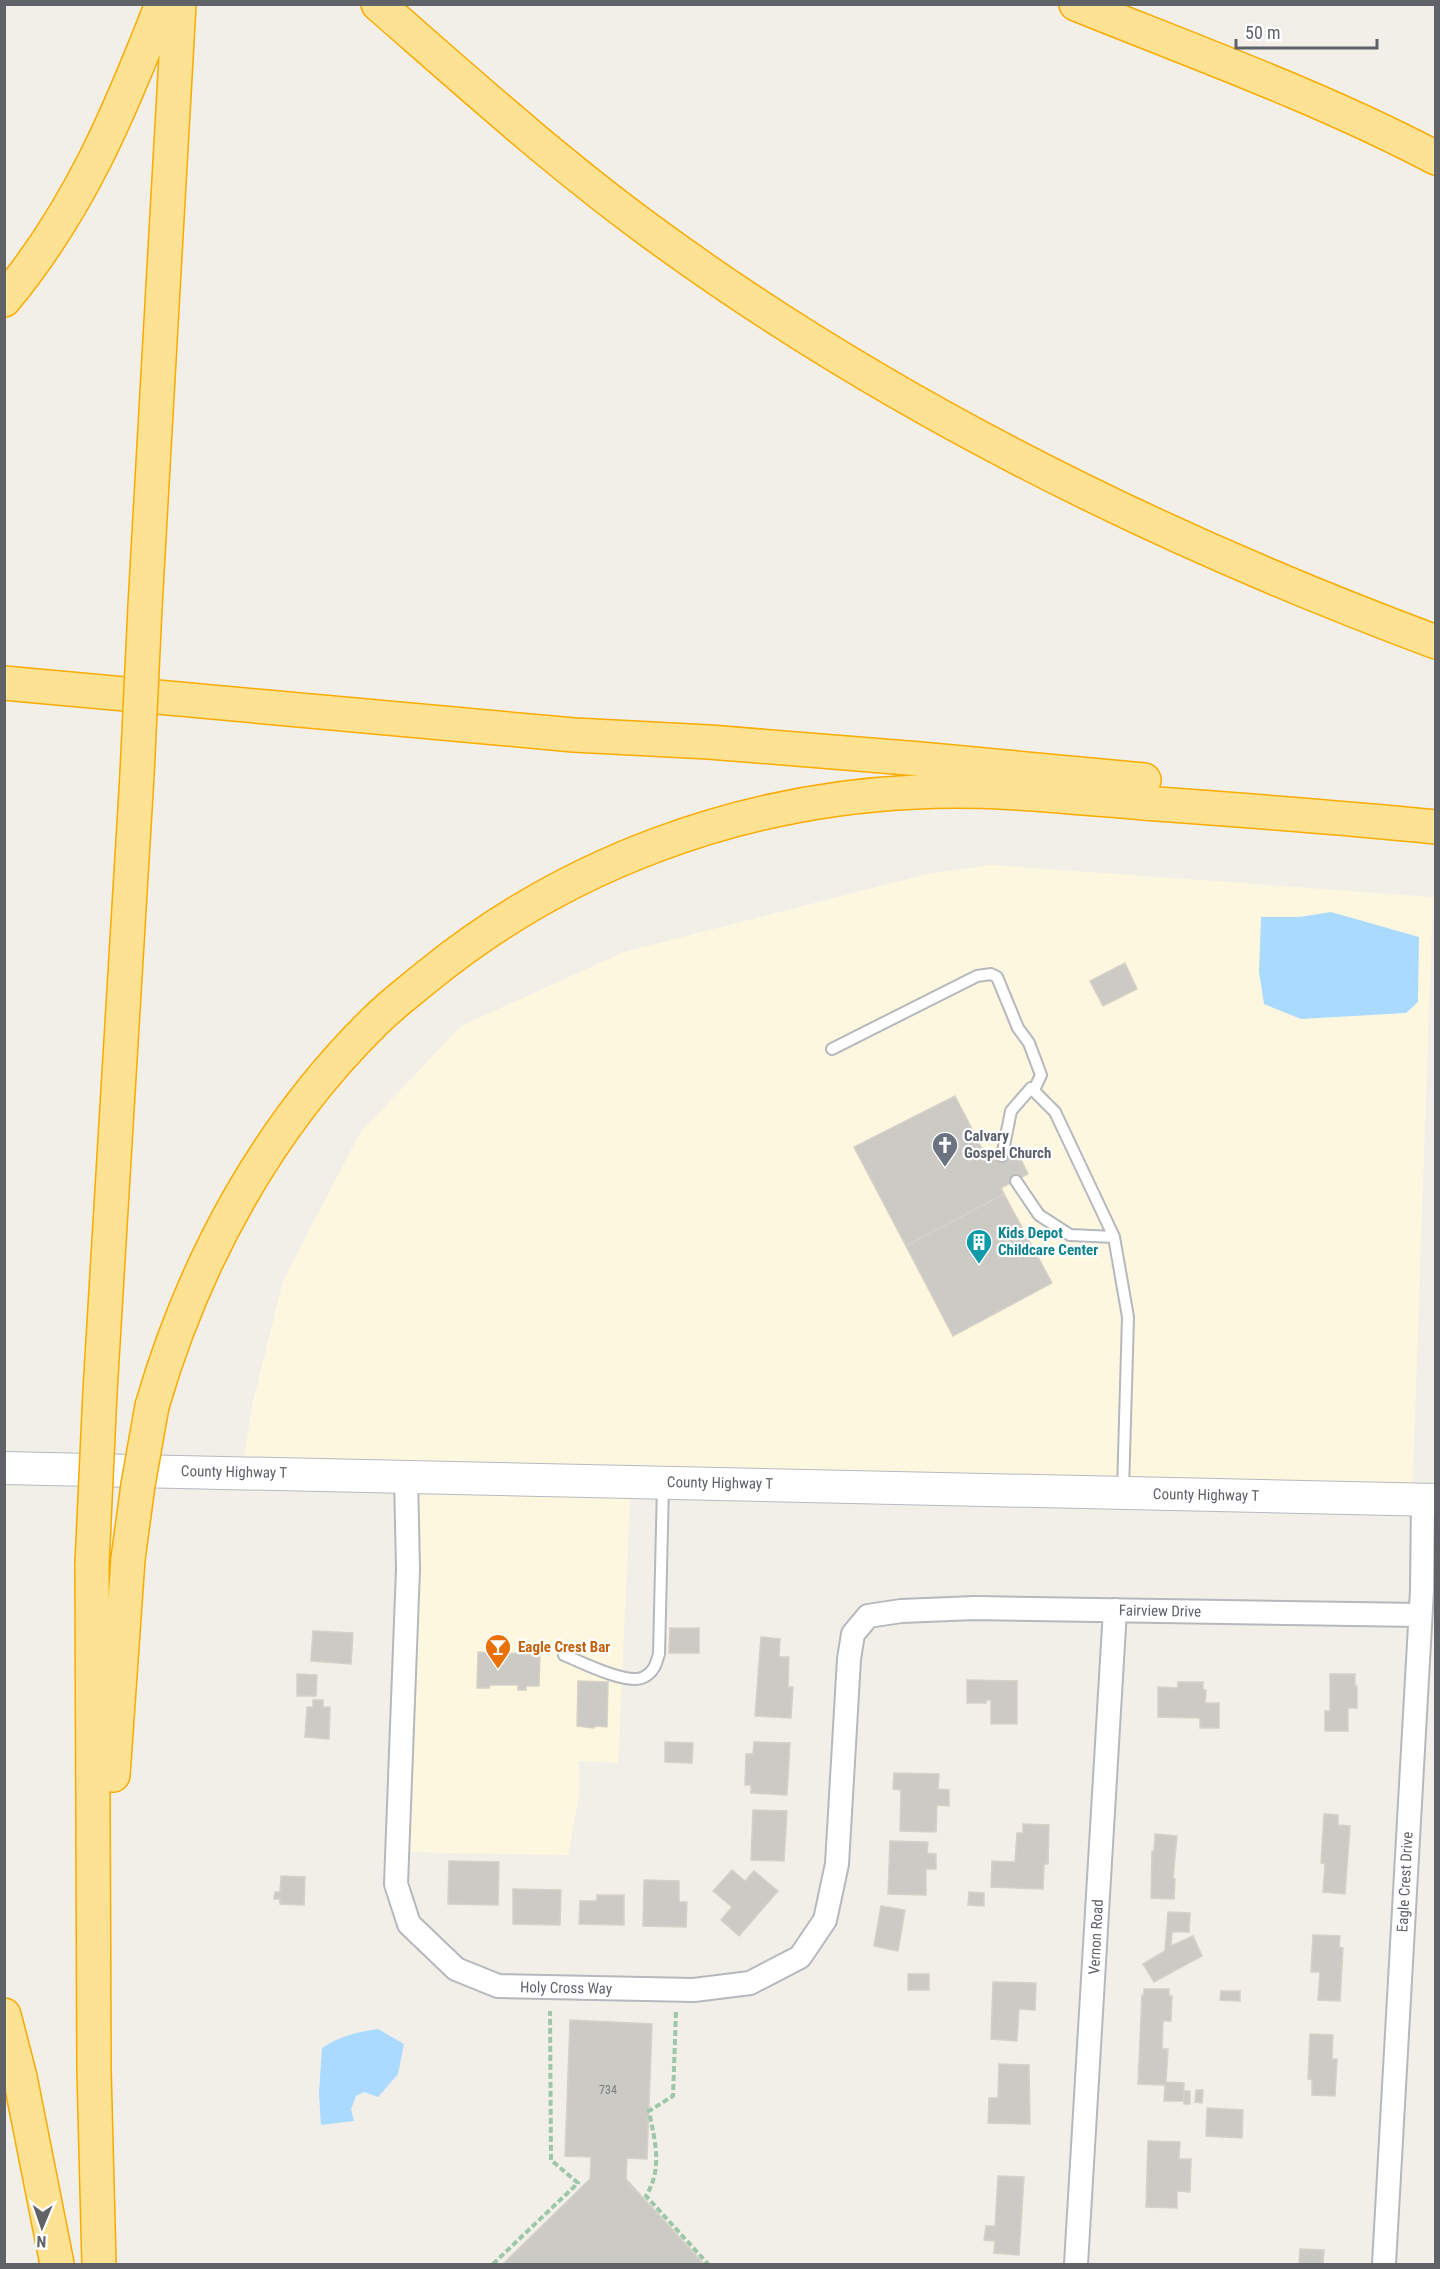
<svg xmlns="http://www.w3.org/2000/svg" width="1440" height="2269" viewBox="0 0 1440 2269" font-family="'Roboto Condensed',sans-serif">
  <style>
    .commercial { fill: #fef7e0 }
    .water { fill: #aadaff }
    .building { fill: #cccac5; stroke: #d6d1c6; stroke-width: 1.5 }
    .lines { fill: none; stroke-linecap: round; stroke-linejoin: round }
    .service-casing { stroke: #b5b8bc; stroke-width: 14 }
    .minor-casing { stroke: #b5b8bc; stroke-width: 26 }
    .secondary-casing { stroke: #b6babf; stroke-width: 34 }
    .motorway-casing { stroke: #f9ab00; stroke-width: 36 }
    .path { stroke: #9cc7a9; stroke-width: 4; stroke-dasharray: 6 3; stroke-linecap: butt }
    .service { stroke: #fff; stroke-width: 10 }
    .minor { stroke: #fff; stroke-width: 22 }
    .secondary { stroke: #fff; stroke-width: 32 }
    .motorway { stroke: #fde293; stroke-width: 33 }
    .motorway-bridge-casing { stroke: #f9ab00; stroke-width: 36; stroke-linecap: butt }
    .motorway-bridge { stroke: #fde293; stroke-width: 33 }
    .labels { text-anchor: middle; dominant-baseline: central; stroke-width: 4.5; stroke-linejoin: round; paint-order: stroke }
    .number-label { font-size: 12px; fill: #7a7d7f }
    .worship-label { font-size: 15px; font-weight: bold; fill: #5b616d; stroke: #fff; text-anchor: start }
    .culture-label { font-size: 15px; font-weight: bold; fill: #0d838f; stroke: #fff; text-anchor: start }
    .street-label { font-size: 15px; fill: #5f6368; stroke: #fff }
    .food-label { font-size: 15px; font-weight: bold; fill: #c56008; stroke: #fff; text-anchor: start }
  </style>
  <rect width="100%" height="100%" fill="#f1efe8"/>
  <path class="commercial" d="M991,865l442,32 -21,603 -781,-19 -13,282 -39,-2v34l-11,60 -171,-3 9,-376 -164,-4 10,-66 31,-125 77,-148 101,-107 163,-74 307,-79z"/>
  <path class="water" d="M1331,912l88,25 -1,65 -12,11 -105,6 -37,-15 -5,-32 2,-55h38z
    M378,2029l26,15 -6,30 -20,23 -14,-5 -8,4 -5,13 3,12 -33,4 -2,-32 3,-45c18,-12 35,-16 56,-19z"/>
  <path class="building" d="M1125,963l12,26 -34,17 -13,-25z
    M955,1096l34,66 27,-13 12,25 -27,14 3,6 -98,52 -52,-99z
    M1004,1194l48,89 -99,53 -47,-90z
    M670,1628h29v25h-30z
    M313,1631l40,2 -2,31 -40,-3z
    M761,1637l19,2 -1,18h10l-1,30h5l-2,31 -36,-2z
    M496,1648l13,1v4l31,1 -1,32h-13v4h-8v-5h-28l-1,3h-12l1,-36 18,1z
    M297,1674l20,1 -1,21h-19z
    M1330,1674h25v12h2v22h-9v23h-23v-20h5z
    M967,1680l50,1v43h-26v-24h-5v3h-19z
    M578,1681l30,1 -1,45 -11,-1 -2,2 -17,-2z
    M1178,1682h25v8h3l-1,13h14v25h-19v-10l-42,-1v-30l20,1z
    M313,1700h10v7h7l-1,32 -24,-2 2,-30h6z
    M665,1742l28,1 -1,20 -27,-1z
    M754,1742l36,1 -3,52 -36,-2v-8h-6l1,-31h7z
    M894,1773l45,1 -1,15 11,1v16l-12,-1 -1,27 -36,-1 1,-41 -8,-1z
    M753,1810l34,1 -3,50 -33,-1z
    M1324,1814l14,1v10l12,1 -5,68 -22,-2 2,-28 -4,-1z
    M1023,1824l26,1 -1,39h-4l-1,25 -52,-2 1,-26 23,1 2,-29h6z
    M1155,1834l22,2 -4,42 2,1 -1,20 -23,-1 1,-47h2z
    M890,1841l38,1 -1,11 9,1v15h-10v26l-38,-1z
    M449,1861l50,1 -1,43 -50,-1z
    M732,1870l13,11 9,-10 24,20 -39,45 -18,-16 11,-13 -19,-16z
    M281,1876l24,1 -1,28 -24,-1v-5h-6l1,-7h5z
    M644,1880l35,1v21h8l-1,25 -43,-1z
    M513,1889l48,1 -1,35 -47,-1z
    M969,1892l15,1v13l-16,-1z
    M597,1895h27v30l-45,-1 1,-23h17z
    M881,1906l24,4 -7,41 -24,-5z
    M1168,1912l22,1 -1,19h-17l-1,14 22,-10 9,20 -48,26 -11,-18 22,-13z
    M1313,1935l27,1 -1,11 4,1 -3,53 -22,-1 2,-28h-9z
    M908,1974h21v16h-21z
    M993,1982l43,1 -1,27 -16,-1 -2,32 -26,-2z
    M1144,1989h25v7h3l-1,25h-8l-1,28h6l-2,33 18,1 -1,18h-19l1,-16 -27,-1 4,-89h2z
    M1221,1991h19v10l-20,-1z
    M570,2020l82,4 -5,135 -20,-1 -1,21 78,85h-201l87,-85 1,-22 -26,-1z
    M1310,2034l23,1 -1,24h5l-2,37 -23,-1v-15l-4,-1z
    M999,2064l30,1 1,59 -42,-1 1,-25h9z
    M1196,2090h7l-1,13 -7,-1z
    M1184,2091h6v13h-6z
    M1207,2108l36,2 -1,28 -36,-2z
    M1148,2141l32,1 -1,17h12l-1,33 -13,-1v17l-31,-1z
    M998,2176l26,1 -5,78 -25,-2 1,-12 -11,-1 2,-14h9z
    M1300,2249l24,1 -1,14h-24z"/>
  <g class="lines">
    <g class="service-casing">
      <path id="service" d="M832,1049l145,-73 14,-2 6,3 21,51 11,15 12,32 -7,15
        M1002,1156l9,-45 20,-23 24,24 59,125
        M1016,1181l23,34 31,20 44,2 14,80 -5,173
        M564,1655c17,7 64,31 80,22 10,-5 12,-13 15,-23l4,-169"/>
    </g>
    <g class="minor-casing">
      <path id="minor" d="M406,1476l2,93 -12,315 13,40 47,45 42,17 196,4 56,-7 50,-26 25,-37 12,-56 12,-205 4,-25 15,-18 33,-5 74,-3 445,7
        M1076,2264l39,-654
        M1384,2264l38,-674 1,-90"/>
    </g>
    <g class="secondary-casing">
      <path id="secondary" d="M4,1468l1432,32"/>
    </g>
    <g class="motorway-casing">
      <path id="motorway" d="M378,4c87,76 171,152 264,221 239,177 515,313 794,417
        M1076,4c119,48 246,94 360,154
        M4,300c75,-90 116,-188 158,-296
        M145,607l34,-603
        M4,683l570,52 135,7 211,17 224,21
        M100,1392l37,-617
        M152,1406c42,-144 115,-279 223,-385 17,-17 36,-31 54,-46 138,-112 310,-175 487,-183 76,-4 153,5 228,11 97,7 195,14 292,24
        M92,1564l2,506 5,194
        M113,1775l15,-216
        M4,2015l16,62 37,187"/>
    </g>
    <path class="path" d="M676,2012l-3,84 -24,15c6,31 14,57 -3,85l62,68
      M493,2264l85,-81 -27,-23 -1,-149"/>
    <use href="#service" class="service"/>
    <use href="#minor" class="minor"/>
    <use href="#secondary" class="secondary"/>
    <use href="#motorway" class="motorway"/>
    <g class="motorway-bridge-casing">
      <path id="motorway-bridge" d="M137,775l8,-168
        M128,1559l10,-74 14,-79
        M92,1564l8,-172"/>
    </g>
    <use href="#motorway-bridge" class="motorway-bridge"/>
  </g>
  <defs>
    <g id="church-pin" transform="scale(1.35)"><path d="M0 17L-7.5 6A9.5 9.5 0 1 1 7.5 6Z" fill="#6b7280" stroke="#fff"/><path d="M-1.2-6h2.4v3.5h3.3v2.4h-3.3V6h-2.4V-.1h-3.3v-2.4h3.3Z" fill="#fff"/></g>
    <g id="building-pin" transform="scale(1.35)"><path d="M0 17L-7.5 6A9.5 9.5 0 1 1 7.5 6Z" fill="#0f9aa8" stroke="#fff"/><path d="M-4-6H4V6H1V3H-1V6H-4ZM-2.5-4.3h1.7v1.8h-1.7ZM.8-4.3h1.7v1.8H.8ZM-2.5-1h1.7V.8h-1.7ZM.8-1h1.7V.8H.8Z" fill="#fff"/></g>
    <g id="bar-pin" transform="scale(1.35)"><path d="M0 17L-7.5 6A9.5 9.5 0 1 1 7.5 6Z" fill="#e8710a" stroke="#fff"/><path d="M-6-5H6L.8 .8V4.5H3.5V6h-7V4.5H-.8V.8Z" fill="#fff"/></g>
  </defs>
  <g fill-rule="evenodd">
    <use href="#church-pin" x="945" y="1145"/>
    <use href="#building-pin" x="979" y="1242"/>
    <use href="#bar-pin" x="498" y="1647"/>
  </g>
  <g class="labels">
    <g class="number-label">
      <text x="608" y="2090">734</text>
    </g>
    <g class="worship-label">
      <text x="964" y="1136">Calvary<tspan x="964" dy="17">Gospel Church</tspan></text>
    </g>
    <g class="culture-label">
      <text x="998" y="1233">Kids Depot<tspan x="998" dy="17">Childcare Center</tspan></text>
    </g>
    <g class="street-label">
      <text transform="translate(234 1472) rotate(1)">County Highway T</text>
      <text transform="translate(720 1483) rotate(1)">County Highway T</text>
      <text transform="translate(1206 1495) rotate(1)">County Highway T</text>
      <text transform="translate(1160 1611) rotate(1)">Fairview Drive</text>
      <text transform="translate(1405 1882) rotate(-87)">Eagle Crest Drive</text>
      <text transform="translate(1096 1937) rotate(-87)">Vernon Road</text>
      <text transform="translate(566 1988) rotate(1)">Holy Cross Way</text>
    </g>
    <g class="food-label">
      <text x="518" y="1647">Eagle Crest Bar</text>
    </g>
  </g>
  <rect width="1440" height="2269" fill="none" stroke="#5f6368" stroke-width="12"/>
  <g transform="translate(42 2227) rotate(182)" stroke="#ffffff" stroke-width="4.5" paint-order="stroke">
  <path d="M0-4.5L10 22L0 15L-10 22Z" fill="#5f6368"/>
  <text y="-9" font-size="16" font-weight="bold" text-anchor="middle" fill="#5f6368">N</text>
  </g>
  <path d="M1236 39v9h141v-9" fill="none" stroke="#5f6368" stroke-width="3"/>
  <text x="1245" y="39" font-size="18" fill="#5f6368" stroke="#ffffff" stroke-width="4.5" paint-order="stroke">50 m</text>
</svg>
